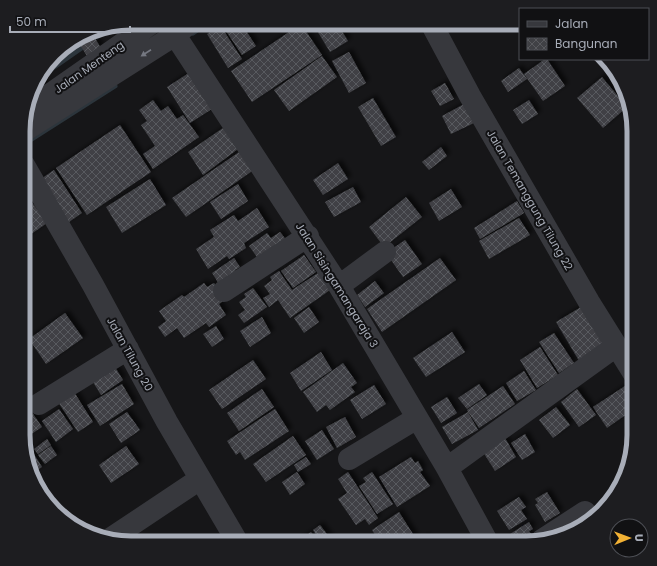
<svg xmlns="http://www.w3.org/2000/svg" width="657" height="566" viewBox="0 0 657 566" font-family="Poppins,sans-serif">
  <style>
    .lines { fill: none; stroke-linecap: round; stroke-linejoin: round }
    .stream { stroke: #2c353c; stroke-width: 5 }
    .building { fill: url(#building-cross-hatch); filter: url(#shadow) }
    .minor { stroke: #37383d; stroke-width: 22 }
    .oneway { fill: #757881 }
    .labels { text-anchor: middle; dominant-baseline: central; stroke-width: 4; stroke-linejoin: round; paint-order: stroke }
    .street-label { font-size: 11px; fill: #a8adb8; stroke: #111113 }
    .rim { fill: none; stroke: #a8adb8; stroke-width: 5 }
  </style>
  <defs>
    <pattern id="building-cross-hatch" width="8" height="8" patternUnits="userSpaceOnUse"><rect width="8" height="8" fill="#404145"/><path d="M0 0l8 8M0 8l8-8" fill="none" stroke="#595a5e"/></pattern>
    <filter id="shadow"><feDropShadow dx="3.5" dy="-3.5" stdDeviation="2" flood-color="#0009"/></filter>
  </defs>
  <rect width="100%" height="100%" fill="#161618"/>
  <g class="lines">
    <path class="stream" d="M193,33l14,-10
      M37,79l76,-53
      M24,144l91,-58"/>
  </g>
  <path class="building" d="M238,23h3l15,23 -14,9 -16,-24z
    M278,23h22l-17,9z
    M325,23h12l11,18 -18,11 -14,-23z
    M301,24l21,31 -70,47 -21,-31z
    M220,25l22,34 -14,9 -21,-34z
    M91,32l10,16 -14,8 -10,-16z
    M76,41l3,4 -31,19 12,-14z
    M349,52l17,31 -17,10 -17,-32z
    M322,56l15,21 -48,34 -15,-21z
    M545,59h2l18,27 -22,15 -19,-27z
    M519,68l8,11 -19,13 -7,-11z
    M192,71l23,36 -25,16 -23,-36z
    M38,76l12,17 -19,4 6,-20z
    M602,77l25,30 -24,21 -26,-30z
    M445,83l9,16 -14,7 -9,-15z
    M373,98l23,39 -15,9 -23,-39z
    M153,100l8,11 7,-5 9,13 6,-4 16,22 -46,32 -10,-15 12,-8 -14,-21 6,-4 -8,-11z
    M529,100l9,14 -16,10 -9,-14z
    M466,103l10,19 -25,12 -9,-18z
    M120,125l31,47 -64,43 -31,-47z
    M223,128l15,21 -35,26 -15,-23z
    M441,147l6,9 -18,14 -7,-8z
    M245,148l13,19 -72,50 -14,-19z
    M338,163l10,16 -25,16 -10,-15z
    M54,170l28,43 -16,11 -28,-43z
    M150,179l16,26 -44,28 -16,-26z
    M238,184l10,17 -27,18 -11,-17z
    M353,187l8,15 -27,15 -9,-15z
    M451,189l11,18 -23,14 -10,-18z
    M28,197l19,26 -23,16v-39z
    M406,197l16,20 -38,30 -15,-20z
    M517,201l7,12 -44,26 -6,-11z
    M257,208l12,19 -25,16 2,5 -17,11 -2,-3 -19,13 -12,-20 18,-12 -4,-7 24,-15 4,6z
    M519,218l11,17 -41,24 -10,-18z
    M280,232l11,14 -29,18 -13,-18 18,-13 4,5z
    M405,240l17,24 -19,13 -17,-24z
    M304,255l12,17 -23,16 -12,-17z
    M234,258l6,9 -5,3 6,9 -18,11 -11,-17z
    M440,258l16,22 -74,52 -15,-23z
    M279,271l13,19 26,-17 12,17 -40,28 -12,-18 -9,7 -6,-9 7,-4 -6,-8 8,-6 -2,-3z
    M375,281l9,12 -19,14 -8,-12z
    M204,283l3,4 7,-4 12,16 -7,5 7,11 -17,12 -3,-4 -22,15 -7,-10 -12,9 -7,-10 8,-6 -7,-10 23,-16 2,2z
    M253,288l14,19 -23,16 -6,-8 7,-5 -6,-8 7,-5 -2,-3z
    M309,307l10,15 -15,11 -10,-15z
    M581,307l25,42 -25,15 -25,-42z
    M65,313l18,25 -37,26 -17,-25z
    M262,317l9,16 -21,14 -10,-16z
    M216,326l8,13 -12,8 -9,-13z
    M452,332l13,20 -39,25 -13,-19z
    M554,333l20,30 -15,10 -20,-31z
    M540,347l18,28 -21,13 -17,-28z
    M321,352l11,18 -31,21 -11,-18z
    M253,360l13,19 -44,30 -13,-19z
    M343,363l14,20 -6,4 4,5 -25,18 -4,-5 -9,7 -14,-20z
    M113,364l10,16 -22,15 -10,-16z
    M524,371l12,19 -19,11 -11,-18z
    M634,380v29l-27,19 -14,-21z
    M122,384l12,20 -34,22 -13,-21z
    M479,384l8,11 -20,14 -9,-11z
    M374,385l12,19 -24,15 -12,-19z
    M503,386l12,18 -36,24 -12,-18z
    M262,389l12,18 -35,24 -12,-18z
    M577,389l19,26 -17,12 -18,-25z
    M74,392l19,30 -15,10 -20,-30z
    M447,397l10,16 -16,10 -10,-16z
    M556,407l14,18 -17,13 -14,-18z
    M59,409l14,20 -17,13 -14,-21z
    M275,409l14,22 -44,29 -5,-8 -4,3 -9,-14z
    M31,411l11,16 -12,8 -7,-10v-9z
    M127,412l13,18 -19,13 -12,-19z
    M468,412l10,18 -26,14 -10,-17z
    M345,417l11,20 -19,11 -11,-21z
    M322,430l12,19 -17,11 -12,-19z
    M525,434l10,18 -13,8 -11,-17z
    M293,436l13,19 -40,27 -13,-18z
    M505,438l11,19 -21,14 -12,-19z
    M47,439l4,6 -13,9 -4,-5z
    M51,446l6,9 -12,9 -7,-9z
    M126,446l13,18 -28,19 -12,-18z
    M32,451l10,16 -11,7 -5,-20z
    M306,457l5,7 -13,8 -4,-7z
    M411,457l4,6 3,-2 5,9 -3,2 10,14 -33,21 -18,-30z
    M297,472l8,12 -15,11 -8,-13z
    M348,472l30,46 -9,7 -4,-6 -9,6 -18,-26 9,-6 -9,-14z
    M372,472l21,32 -16,10 -18,-28 7,-4 -3,-4z
    M547,492l13,21 -15,9 -10,-17 3,-2 -3,-4z
    M519,497l7,10 -5,3 6,9 -18,11 -12,-19z
    M399,512l19,30 8,-5 4,6h-50l-8,-13z
    M529,522l4,7 -4,2 4,6 -8,6h-9l-6,-9z
    M320,525l14,18h-12l-9,-13z
    M311,532l8,11h-21l-1,-1z"/>
  <g class="lines">
    <path class="minor" d="M168,23l7,12 164,251 108,182 41,75
      M431,23l39,73 119,206 45,72
      M26,111l126,-88
      M24,131l151,-96 15,-12
      M24,165l69,120 74,137 71,121
      M339,286l46,-34
      M224,291l84,-55
      M39,404l89,-55
      M349,459l68,-41
      M447,468l169,-122
      M110,539l90,-60
      M542,540l43,-28"/>
  </g>
  <defs><path id="oneway-solid" d="M-6-.8H1V-3.2L6.5 0L1 3.2V.8H-6Z"/></defs>
  <use class="oneway" href="#oneway-solid" transform="translate(146 53) rotate(147)"/>
  <g class="labels">
    <g class="street-label">
      <text transform="translate(89 67) rotate(-35)">Jalan Menteng</text>
      <text transform="translate(530 200) rotate(60)">Jalan Temanggung Tilung 22</text>
      <text transform="translate(337 285) rotate(58)">Jalan Sisingamangaraja 3</text>
      <text transform="translate(130 354) rotate(61)">Jalan Tilung 20</text>
    </g>
  </g>
  <path d="M0 0H657V566H0ZM131 30H526A101 101 0 0 1 627 131V435A101 101 0 0 1 526 536H131A101 101 0 0 1 30 435V131A101 101 0 0 1 131 30Z" fill="#1d1d20" fill-rule="evenodd"/>
  <path class="rim" d="M131 30H526A101 101 0 0 1 627 131V435A101 101 0 0 1 526 536H131A101 101 0 0 1 30 435V131A101 101 0 0 1 131 30Z"/>
  <rect x="519" y="8" width="130" height="52" fill="#111113" stroke="#4d4f55"/>
  <rect x="527" y="21" width="20" height="6" fill="#37383d" stroke="#4d4f55"/>
  <text x="555" y="28" font-size="12" fill="#a8adb8">Jalan</text>
  <rect x="527" y="38" width="20" height="12" fill="url(#building-cross-hatch)" stroke="#4d4f55"/>
  <text x="555" y="48" font-size="12" fill="#a8adb8">Bangunan</text>
  <g transform="translate(629 538) rotate(89)"><circle r="19" fill="#111113" stroke="#4d4f55"/>
  <path d="M0-3L7 15L0 10L-7 15Z" fill="#f2b134"/>
  <text y="-6" font-size="11" font-weight="bold" text-anchor="middle" fill="#a8adb8">U</text>
  </g>
  <path d="M10 26v6h120v-6" fill="none" stroke="#a8adb8" stroke-width="2"/>
  <text x="16" y="26" font-size="12" fill="#a8adb8" stroke="#111113" stroke-width="3" paint-order="stroke">50 m</text>
</svg>
